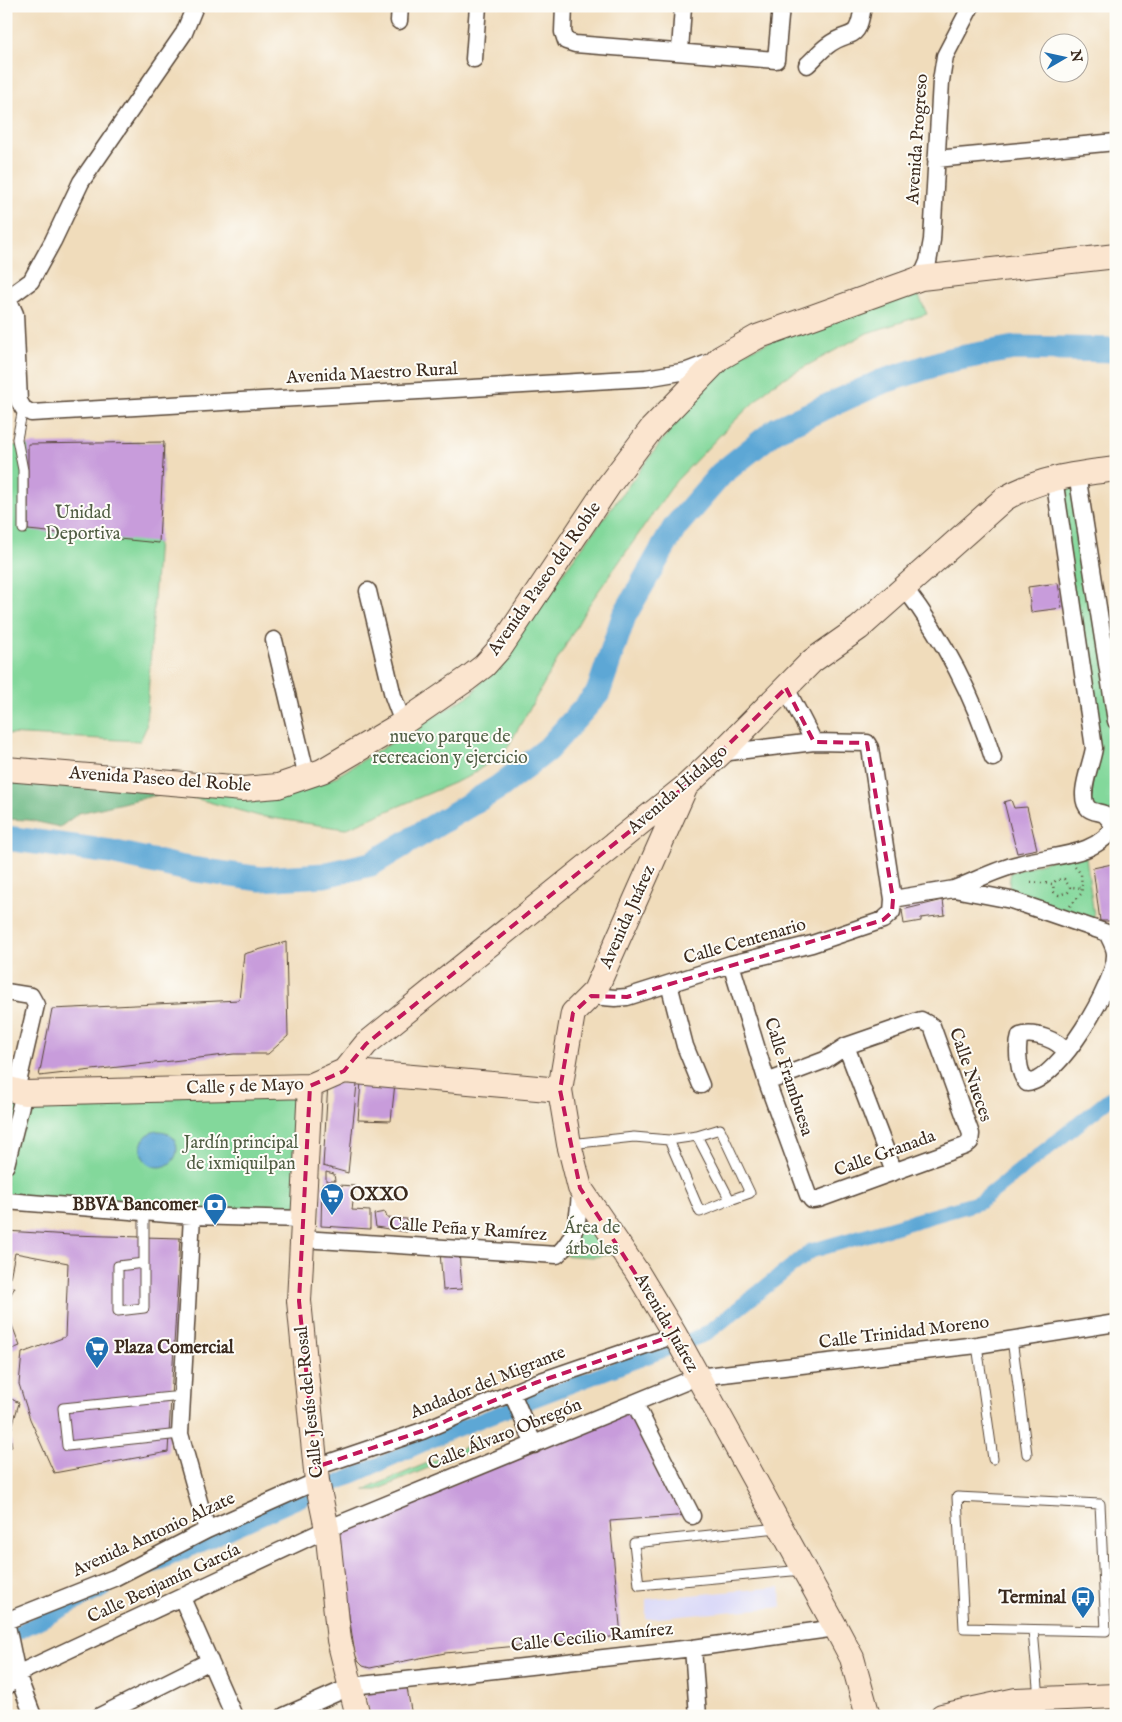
<svg xmlns="http://www.w3.org/2000/svg" width="1122" height="1722" viewBox="0 0 1122 1722" font-family="'IM FELL English',serif">
  <style>
    .built { fill: #d8d7f8 }
    .green { fill: #83d89b; stroke: #5f815c }
    .forest { fill: #6ab883; stroke: #527150 }
    .water { fill: #5da7d5; stroke: #4c687a }
    .lines { fill: none; stroke-linecap: round; stroke-linejoin: round }
    .canal { stroke: #5da7d5; stroke-width: 15 }
    .river { stroke: #5da7d5; stroke-width: 25 }
    .building { fill: #c89cdb }
    .lane-casing { stroke: #564536; stroke-width: 11 }
    .street-casing { stroke: #564536; stroke-width: 19 }
    .secondary-casing { stroke: #564536; stroke-width: 26 }
    .path { stroke: #564536; stroke-width: 2.5; stroke-dasharray: 1 4; stroke-linecap: butt }
    .lane { stroke: #fff; stroke-width: 9 }
    .street { stroke: #fff; stroke-width: 16 }
    .secondary { stroke: #fbe5cf; stroke-width: 24 }
    .marked { fill: none; stroke: #c2185b; stroke-width: 4; stroke-dasharray: 10 6; stroke-linejoin: round }
    .labels { text-anchor: middle; dominant-baseline: central; stroke-width: 4; stroke-linejoin: round; paint-order: stroke }
    .street-label { font-size: 18px; fill: #3b2a1e; stroke: #fdfcf7 }
    .park-label { font-size: 18px; fill: #515e44; stroke: #fdfcf7 }
    .poi-label { font-size: 18px; font-weight: bold; fill: #3b2a1e; stroke: #fdfcf7; text-anchor: start }
  </style>
  <rect width="100%" height="100%" fill="#fdfcf7"/>
  <filter id="ink" filterUnits="userSpaceOnUse"><feTurbulence type="fractalNoise" baseFrequency=".02" numOctaves="2"/><feDisplacementMap in="SourceGraphic" scale="10" xChannelSelector="R" yChannelSelector="G"/><feConvolveMatrix kernelMatrix="1 2 1 2 8 2 1 2 1" color-interpolation-filters="sRGB"/></filter>
  <filter id="wash" filterUnits="userSpaceOnUse"><feTurbulence type="fractalNoise" baseFrequency=".0096" numOctaves="4" result="noise"/><feDisplacementMap in="SourceGraphic" scale="20" xChannelSelector="R" yChannelSelector="G"/><feGaussianBlur stdDeviation="1.12" result="paint"/><feColorMatrix in="noise" values="0 0 0 0 0 0 0 0 0 0 0 0 0 0 0 0 0 1.4 0 .05"/><feComposite in="paint" operator="in"/></filter>
  <g filter="url(#wash)">
    <rect width="100%" height="100%" fill="#f0dcbb"/>
    <path class="built" d="M780,1587l2,20 -136,12v-20z"/>
    <path class="green" d="M913,283l14,31 -60,19 -94,51 -48,46 -49,51 -88,125 -82,144 -36,26 -125,53 -86,-13 -79,-22 64,-1 88,-14 141,-86 248,-331z
      M164,442l-18,286 -6,13 -134,-7v-288z
      M1077,474l39,247v103l-26,-14 2,-48 -38,-284z
      M1085,850l11,80 -84,-36 -3,-11 2,-11z
      M310,1086l-7,133 -297,-18v-112z
      M580,1188l44,65 -30,4 -37,-2z
      M510,1428l1,4 -134,58h-13z"/>
    <path class="forest" d="M6,769l83,10 68,16 -78,18 -19,14 -31,-7 -23,-1z"/>
    <path class="water" d="M141 1149a18 18 0 1 1 36 0a18 18 0 1 1-36 0Z"/>
    <g class="lines">
      <path class="canal" d="M151,1567l304,-137 251,-96 105,-83 169,-49 136,-108
        M6,1638l99,-49"/>
      <path class="river" d="M6,838l105,14 72,16 78,11 63,-4 47,-11 128,-77 49,-38 50,-56 26,-77 51,-89 46,-53 56,-45 104,-47 68,-22 65,-12 102,2"/>
    </g>
    <g id="blocks">
      <path class="building" d="M164,442l-5,101 -131,-13v-86z
        M1058,583l4,25 -31,4 -3,-25z
        M1011,800l3,8 13,-1 10,42 -20,4 -13,-51z
        M1112,864l4,21v36h-16l-7,-53z
        M943,900l2,15 -24,3v3l-17,3 -2,-14z
        M286,942l2,94 -20,18h-34l-195,22 13,-67 187,-9 5,-46z
        M361,1081l34,2 -4,38 -33,-1z
        M328,1083l29,1 -9,89 -25,-7z
        M326,1172l8,2 1,7h-9z
        M322,1184l33,2 -3,24 18,1v18l-49,-3z
        M385,1212l2,6 20,1v13l-31,-5 -2,-13z
        M6,1231l64,4 110,3 -12,214 -114,21 -24,-54 -11,-35 3,-31 43,-16 3,-74 -53,-10 -7,35 7,-1 -9,16z
        M459,1251l3,38 -19,1 -3,-38z
        M6,1310l14,36 -13,5 -1,-1z
        M6,1396l13,7 -9,31 2,13 -6,2z
        M632,1409l57,106 -79,6 11,115 -176,17 -75,15 -7,-2 -4,-4 -4,-7 -18,-119 3,-4z
        M407,1688l5,28h-42l-5,-23z"/>
    </g>
  </g>
  <g filter="url(#ink)">
    <use href="#blocks" fill-opacity="0" stroke="#564536" stroke-width="1"/>
    <g class="lines">
      <g class="lane-casing">
        <path id="lane" d="M23,408l-6,31 6,31v59
          M697,1136l23,-7 30,64 -20,7
          M570,1144l64,-7 35,3 28,-4 33,64 -30,12 -31,-72
          M144,1212v96l-26,3v-45l26,-3
          M1012,1339l15,115
          M977,1345l16,114
          M180,1434l-113,12 -4,-38 119,-12
          M957,1497l143,7 6,127 -142,-3z
          M778,1528l-144,15 5,42 164,-15
          M1033,1630l6,68"/>
      </g>
      <g class="street-casing">
        <path id="street" d="M564,6l-1,26 3,9 9,3 201,16 5,-54
          M399,21l1,-15
          M680,51l3,-45
          M474,59l4,-53
          M807,65c7,-6 13,-14 20,-19 24,-19 30,0 36,-40
          M936,159l180,-17
          M921,278l7,-16 4,-22 9,-159 4,-25 26,-50
          M6,294l9,20 4,87 4,7 8,5 615,-35 41,-7 26,-10
          M9,297l22,-16 22,-40 28,-59 103,-149 11,-27
          M1077,474l39,247
          M1054,478l40,270c-2,16 -18,49 -5,61 4,3 10,3 15,5 4,3 7,9 11,12
          M904,587c39,51 70,109 89,171
          M368,591l25,105 10,27
          M274,640l33,137
          M786,688l28,54
          M954,889c21,-8 43,-20 65,-25 35,-10 77,-6 97,-40
          M893,899l61,-10 57,11 105,36
          M731,964l36,118 41,113 4,5 7,-1 146,-53 5,-4 1,-8 -39,-108 -11,-6 -75,26 -21,14 -58,22
          M669,984l16,62 16,39
          M6,992l25,4 5,9 -20,86
          M591,996l24,2 12,-1 104,-33 81,-20 71,-24 9,-8 1,-13 -23,-151 -3,-5 -53,-1 -93,11
          M846,1046l48,126
          M1066,1052c-8,-12 -32,-21 -46,-16 -4,12 -2,38 7,47 31,-2 89,-99 88,-129 0,-6 -4,-13 -7,-19
          M6,1165l18,-72
          M6,1201l186,15 111,3
          M192,1216l-12,218 27,96
          M302,1239l255,16c21,-19 22,-39 23,-67
          M512,1393l22,52
          M635,1404l57,112
          M316,1467l106,-36 113,-48 140,-48
          M182,1598l52,118
          M6,1621l108,-43 93,-48 110,-49
          M6,1621l11,53 16,42
          M693,1648l5,68
          M6,1687l11,-13 310,-145 370,-152 280,-32 139,-22
          M100,1716l110,-55
          M284,1716l68,-30 341,-38 143,-20"/>
      </g>
      <g class="secondary-casing">
        <path id="secondary" d="M6,769l237,20 35,-3 44,-15 81,-48 64,-44 17,-13 17,-19 108,-162 43,-57 68,-70 37,-21 164,-59 195,-22
          M686,786l-91,205 -22,22 -13,77 9,54 11,44 57,84 38,63 161,293 16,30 16,58
          M344,1071l22,-27 320,-258 35,-33 91,-92 47,-33 145,-129c35,-21 72,-25 112,-30
          M310,1086l-11,215 18,180 10,48 12,111 19,76
          M6,1088l18,5 286,-7 34,-15 216,19
          M942,1716l74,-16 100,-4"/>
      </g>
      <path class="path" d="M1075,867l6,7 1,14
        M1031,882l22,2 3,-4 8,-1 6,8 -2,5 -9,3 -5,-3 -1,-8
        M1070,906l11,-12 1,-6 -12,-1"/>
      <use href="#lane" class="lane"/>
      <use href="#street" class="street"/>
      <use href="#secondary" class="secondary"/>
    </g>
  </g>
  <path class="marked" d="M786,688l28,54 53,1 26,156 -1,13 -9,8 -256,77 -36,-1 -18,17 -13,77 20,98 95,147 -140,48 -113,48 -106,36 -17,-166 11,-215 34,-15 22,-27 320,-258z"/>
  <defs>
    <g id="supermarket-pin" transform="scale(1.25)"><path d="M0 17L-7.5 6A9.5 9.5 0 1 1 7.5 6Z" fill="#1f6fb2" stroke="#fdfcf7"/><path d="M-6-5.5h2.5l.6 2H6L4.5 2H-2.5L-4.4-4H-6ZM-1.5 3.2a1.3 1.3 0 1 0 .1 0ZM3 3.2a1.3 1.3 0 1 0 .1 0Z" fill="#fff"/></g>
    <g id="bank-pin" transform="scale(1.25)"><path d="M0 17L-7.5 6A9.5 9.5 0 1 1 7.5 6Z" fill="#1f6fb2" stroke="#fdfcf7"/><path d="M-6-4H6V4H-6ZM0-2.3a2.3 2.3 0 1 0 0 4.6a2.3 2.3 0 1 0 0-4.6Z" fill="#fff"/></g>
    <g id="bus-pin" transform="scale(1.25)"><path d="M0 17L-7.5 6A9.5 9.5 0 1 1 7.5 6Z" fill="#1f6fb2" stroke="#fdfcf7"/><path d="M-5-6H5V4H4V6H2V4H-2V6H-4V4H-5ZM-3.5-4V0h7V-4ZM-3.5 1.2v1.5H-2V1.2ZM2 1.2v1.5H3.5V1.2Z" fill="#fff"/></g>
  </defs>
  <g fill-rule="evenodd">
    <use href="#supermarket-pin" x="332" y="1195"/>
    <use href="#bank-pin" x="215" y="1205"/>
    <use href="#supermarket-pin" x="97" y="1348"/>
    <use href="#bus-pin" x="1083" y="1598"/>
  </g>
  <g class="labels">
    <g class="street-label">
      <text transform="translate(918 139) rotate(-86)">Avenida Progreso</text>
      <text transform="translate(372 374) rotate(-3)">Avenida Maestro Rural</text>
      <text transform="translate(545 579) rotate(-55)">Avenida Paseo del Roble</text>
      <text transform="translate(160 780) rotate(4)">Avenida Paseo del Roble</text>
      <text transform="translate(678 790) rotate(-41)">Avenida Hidalgo</text>
      <text transform="translate(628 917) rotate(-66)">Avenida Juárez</text>
      <text transform="translate(745 942) rotate(-16)">Calle Centenario</text>
      <text transform="translate(970 1075) rotate(71)">Calle Nueces</text>
      <text transform="translate(788 1077) rotate(72)">Calle Frambuesa</text>
      <text transform="translate(245 1087) rotate(-2)">Calle 5 de Mayo</text>
      <text transform="translate(885 1154) rotate(-20)">Calle Granada</text>
      <text transform="translate(468 1230) rotate(4)">Calle Peña y Ramírez</text>
      <text transform="translate(666 1323) rotate(60)">Avenida Juárez</text>
      <text transform="translate(904 1333) rotate(-7)">Calle Trinidad Moreno</text>
      <text transform="translate(488 1383) rotate(-22)">Andador del Migrante</text>
      <text transform="translate(310 1402) rotate(-96)">Calle Jesús del Rosal</text>
      <text transform="translate(505 1435) rotate(-22)">Calle Álvaro Obregón</text>
      <text transform="translate(154 1535) rotate(-25)">Avenida Antonio Alzate</text>
      <text transform="translate(164 1584) rotate(-25)">Calle Benjamín García</text>
      <text transform="translate(592 1638) rotate(-6)">Calle Cecilio Ramírez</text>
    </g>
    <g class="park-label">
      <text x="83" y="513">Unidad<tspan x="83" dy="21">Deportiva</tspan></text>
      <text x="450" y="737">nuevo parque de<tspan x="450" dy="21">recreacion y ejercicio</tspan></text>
      <text x="241" y="1143">Jardín principal<tspan x="241" dy="21">de ixmiquilpan</tspan></text>
      <text x="592" y="1228">Área de<tspan x="592" dy="21">árboles</tspan></text>
    </g>
    <g class="poi-label">
      <text x="350" y="1195">OXXO</text>
      <text x="198" y="1205" text-anchor="end">BBVA Bancomer</text>
      <text x="114" y="1348">Plaza Comercial</text>
      <text x="1066" y="1598" text-anchor="end">Terminal</text>
    </g>
  </g>
  <rect width="1122" height="1722" fill="none" stroke="#fdfcf7" stroke-width="25"/>
  <g transform="translate(1064 58) rotate(81)"><circle r="24" fill="#fdfcf7" stroke="#afa8a0"/>
  <path d="M0-4L9 19L0 12L-9 19Z" fill="#1f6fb2"/>
  <text y="-8" font-size="14" font-weight="bold" text-anchor="middle" fill="#3b2a1e">N</text>
  </g>
</svg>
